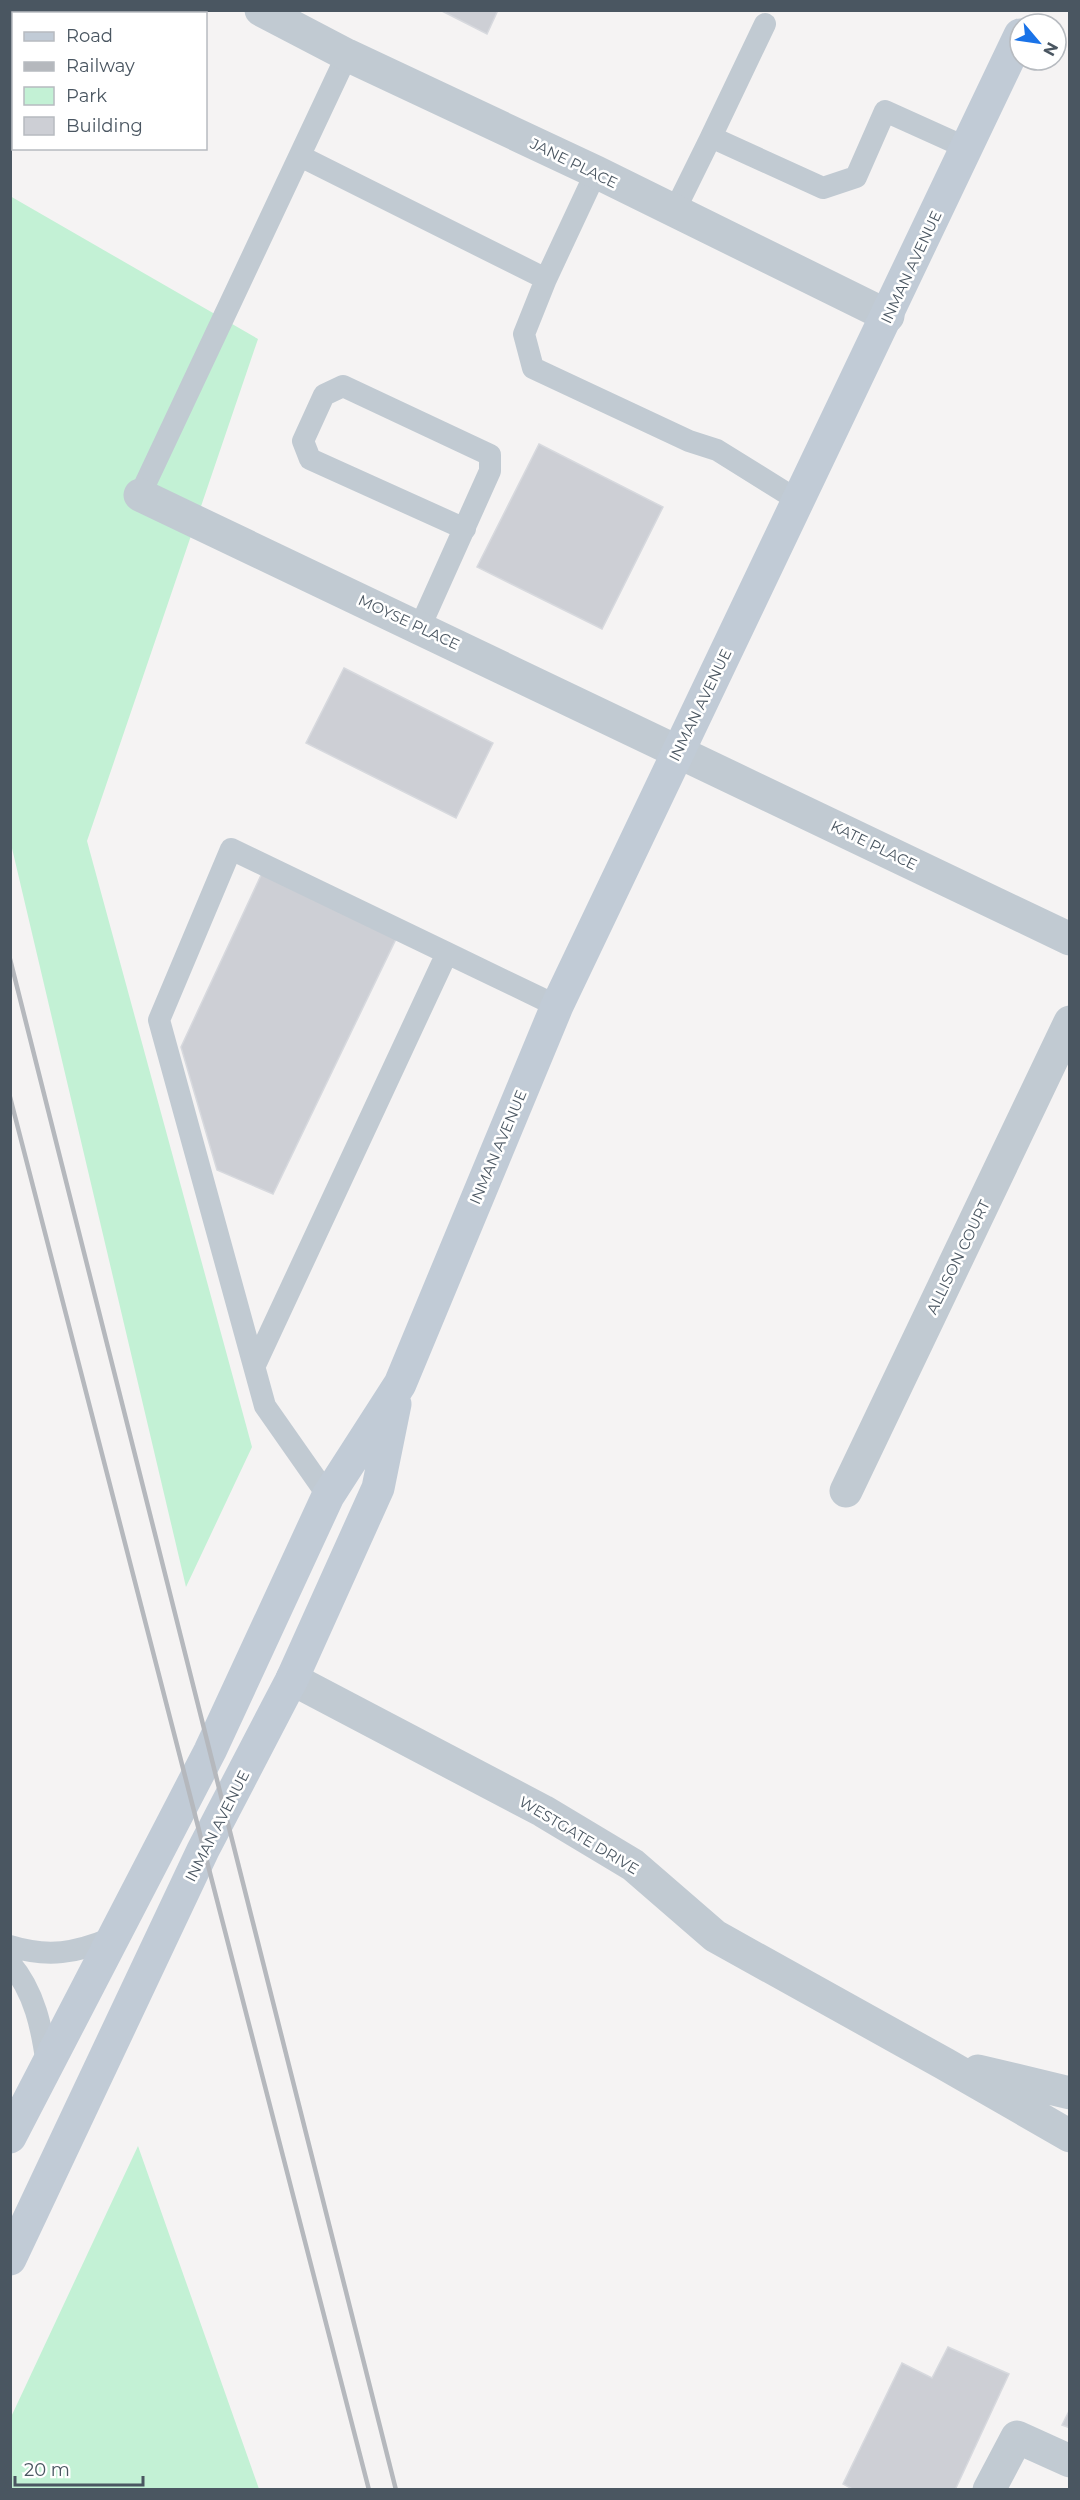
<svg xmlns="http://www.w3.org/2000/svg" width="1080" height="2500" viewBox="0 0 1080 2500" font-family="Montserrat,sans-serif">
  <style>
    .green { fill: #c3f1d5 }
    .building { fill: #cdcfd5; stroke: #d7d9de; stroke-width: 1.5 }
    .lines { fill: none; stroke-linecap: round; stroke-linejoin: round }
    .service { stroke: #c1cad2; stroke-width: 22 }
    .minor { stroke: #c1cad2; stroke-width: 33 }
    .secondary { stroke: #c1cbd6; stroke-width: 33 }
    .rail { stroke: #b5b8bd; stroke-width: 4.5 }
    .labels { text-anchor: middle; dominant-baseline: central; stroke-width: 5; stroke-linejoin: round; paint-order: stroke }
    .street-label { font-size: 15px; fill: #4a5661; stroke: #fff }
  </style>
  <rect width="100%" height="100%" fill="#f5f3f3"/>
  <path class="green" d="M10,196l248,143 -171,502 165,606 -66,140 -175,-743z
    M138,2146l121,343h-248v-72z"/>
  <path class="building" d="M440,10h58l-11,24z
    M539,444l124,63 -61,122 -125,-62z
    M344,668l149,75 -37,75 -150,-75z
    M263,871l133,68 -123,255 -56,-24 -36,-123z
    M948,2347l61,27 -54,116h-101l-11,-6 59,-121 30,15z
    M1070,2409v19l-8,-3z"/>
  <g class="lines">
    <path class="service" d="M711,137l54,-113
      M300,156l246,123
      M596,172l-50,107 -22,55 9,34 156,73 28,9 82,51
      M674,212l37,-75 112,51 33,-11 29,-66 82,37
      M140,495l207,-440
      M420,627l70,-156v-16l-147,-69 -19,9 -21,46 7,18 155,70
      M255,1365l192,-412 110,53
      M328,1496l-63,-90 -106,-386 72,-171 216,104
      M10,1946c38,12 66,7 102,-8
      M10,1963c25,29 32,66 37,102"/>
    <path class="minor" d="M261,10l86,45 249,117 292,144
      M140,495l930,444
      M846,1491l224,-469
      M292,1679l251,132 90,54 82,71 230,128 125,72
      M978,2071l92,22
      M989,2490l28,-53 53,24"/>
    <path class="secondary" d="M10,2137l200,-386 118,-255 72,-112 157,-378 463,-971
      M10,2259l193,-409 89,-171 86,-191 17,-84"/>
    <path class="rail" d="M10,959l386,1531
      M10,1097l359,1393"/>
  </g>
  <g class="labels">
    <g class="street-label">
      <text transform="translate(574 163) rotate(26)">JANE PLACE</text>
      <text transform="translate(911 267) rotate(-65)">INMAN AVENUE</text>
      <text transform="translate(409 622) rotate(25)">MOYSE PLACE</text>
      <text transform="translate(700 705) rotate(-64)">INMAN AVENUE</text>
      <text transform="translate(874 845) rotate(26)">KATE PLACE</text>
      <text transform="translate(498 1147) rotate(-67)">INMAN AVENUE</text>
      <text transform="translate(958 1257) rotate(-64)">ALLISON COURT</text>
      <text transform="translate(217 1826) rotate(-63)">INMAN AVENUE</text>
      <text transform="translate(579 1835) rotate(31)">WESTGATE DRIVE</text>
    </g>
  </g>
  <rect width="1080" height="2500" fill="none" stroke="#4a5661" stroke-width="24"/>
  <rect x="12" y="12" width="195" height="138" fill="#ffffff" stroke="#b7bbc0" stroke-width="1.5"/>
  <rect x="24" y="32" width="30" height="9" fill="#c1cbd6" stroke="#b7bbc0" stroke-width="1.5"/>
  <text x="66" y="42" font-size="18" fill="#4a5661">Road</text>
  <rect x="24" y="62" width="30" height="9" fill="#b5b8bd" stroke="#b7bbc0" stroke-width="1.5"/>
  <text x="66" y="72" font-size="18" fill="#4a5661">Railway</text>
  <rect x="24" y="87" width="30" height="18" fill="#c3f1d5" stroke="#b7bbc0" stroke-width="1.5"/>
  <text x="66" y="102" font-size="18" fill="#4a5661">Park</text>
  <rect x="24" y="117" width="30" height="18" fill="#cdcfd5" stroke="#b7bbc0" stroke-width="1.5"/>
  <text x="66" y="132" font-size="18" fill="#4a5661">Building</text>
  <g transform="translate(1038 42) rotate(119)"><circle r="28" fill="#ffffff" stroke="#b7bbc0" stroke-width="1.5"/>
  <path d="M0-4.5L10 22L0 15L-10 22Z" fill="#1a73e8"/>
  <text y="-9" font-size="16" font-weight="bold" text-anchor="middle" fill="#4a5661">N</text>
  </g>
  <path d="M15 2476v9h128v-9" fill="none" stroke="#4a5661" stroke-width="3"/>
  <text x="24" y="2476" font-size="18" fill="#4a5661" stroke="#ffffff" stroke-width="4.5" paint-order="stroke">20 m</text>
</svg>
